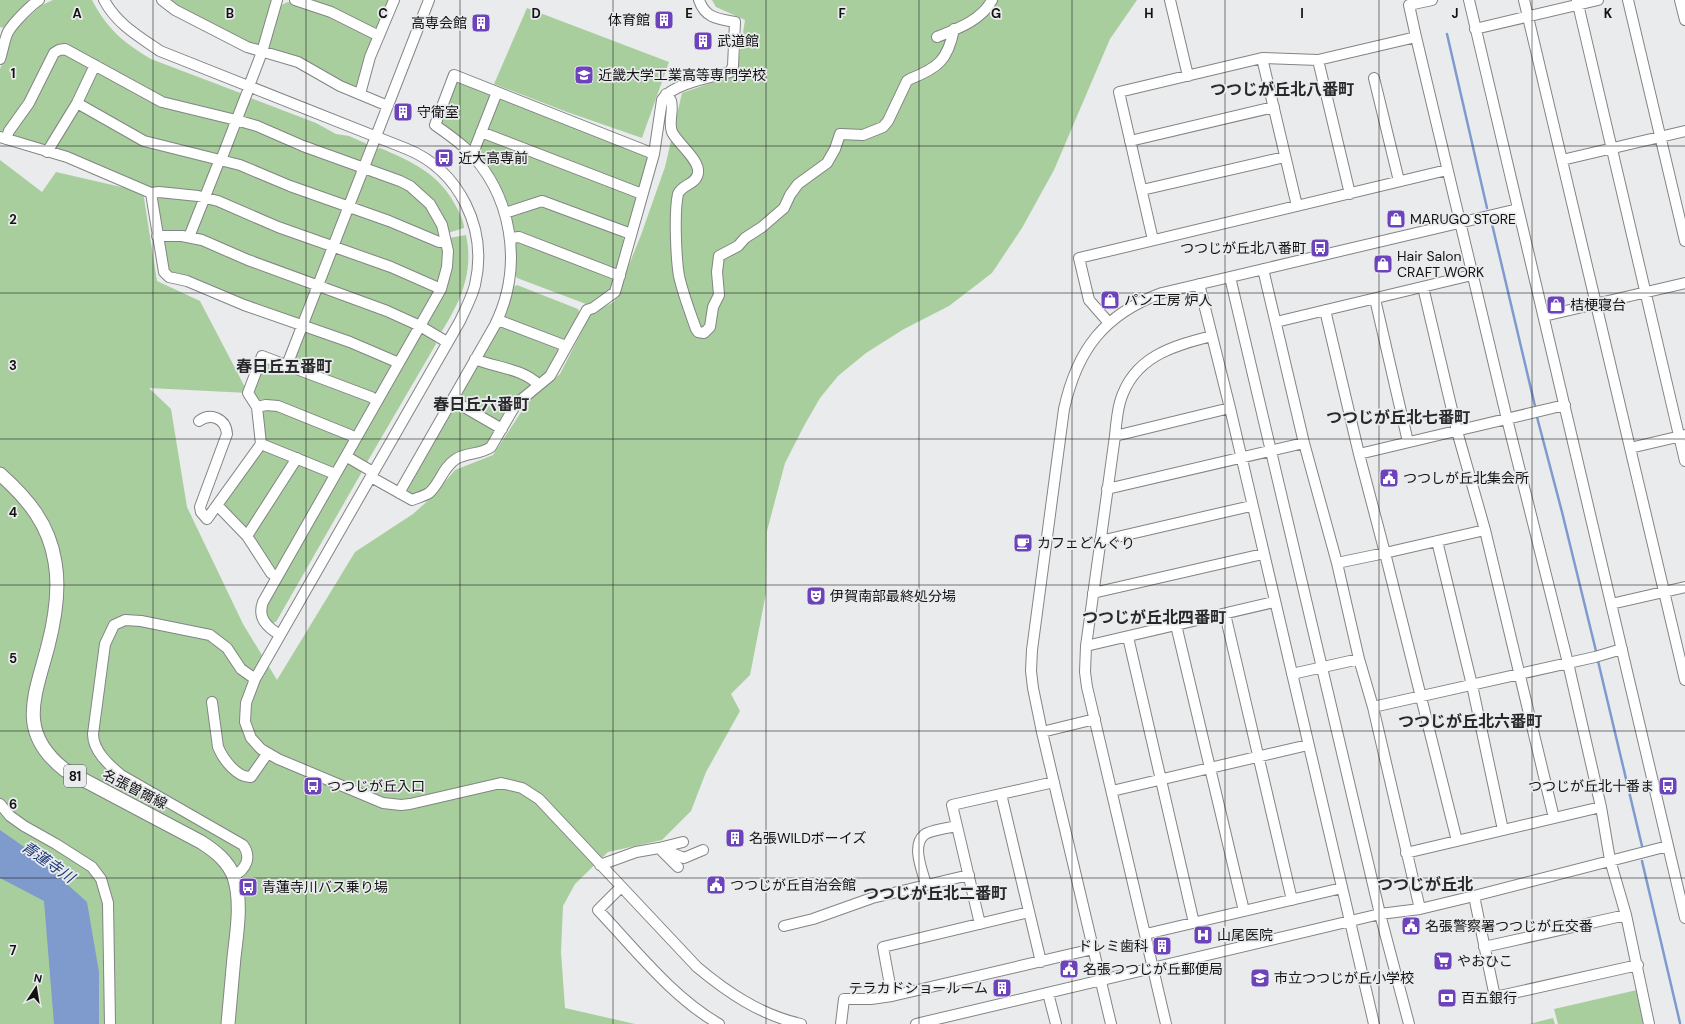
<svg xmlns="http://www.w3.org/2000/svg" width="1685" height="1024" viewBox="0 0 1685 1024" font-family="'DM Sans','Noto Sans JP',sans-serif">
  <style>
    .green { fill: #a8ce9d }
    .water { fill: #7f9bcd }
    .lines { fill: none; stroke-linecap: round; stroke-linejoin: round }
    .stream { stroke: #7f9bcd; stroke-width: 2.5 }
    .minor-casing { stroke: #838485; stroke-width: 12 }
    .major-casing { stroke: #838485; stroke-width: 15 }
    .minor { stroke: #fff; stroke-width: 10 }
    .major { stroke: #fff; stroke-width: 13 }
    .grid { fill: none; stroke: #121213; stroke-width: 1; stroke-opacity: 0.55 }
    .labels { text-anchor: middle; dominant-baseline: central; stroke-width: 3.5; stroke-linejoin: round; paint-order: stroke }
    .shield { fill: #eaebed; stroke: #535354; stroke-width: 1 }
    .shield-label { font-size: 13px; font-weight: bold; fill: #121213 }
    .poi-label { font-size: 14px; fill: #121213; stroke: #eaebed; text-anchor: start }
    .street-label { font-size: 14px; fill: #121213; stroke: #eaebed }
    .water-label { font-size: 15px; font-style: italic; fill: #1d3c7a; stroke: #eaebed }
    .quarter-label { font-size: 16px; font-weight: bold; fill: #28292a; stroke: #eaebed }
    .grid-label { font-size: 13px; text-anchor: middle; font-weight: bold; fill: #121213; stroke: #eaebed; stroke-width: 3.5; stroke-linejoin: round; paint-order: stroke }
  </style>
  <rect width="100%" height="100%" fill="#eaebed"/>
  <path class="green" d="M0,0h28v5l-20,21 -4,2 -4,-1z
    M53,0h39c15,29 32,43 59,59l92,35 -7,22 -62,-13 -74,-39 -29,-18 -6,-1 -60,85 -5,2v-63l15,-39 25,-24z
    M167,0h104l1,3 -12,41 -4,2 -75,-37z
    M306,0h84l-12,27 -5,1z
    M712,0h425l-27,39 -56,131 -32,58 -30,45 -43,33 -45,23 -38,24 -28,23 -18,22 -15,26 -20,39 -18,68 -1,62 -16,82 -19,19 9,17 -34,61 -15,39 -29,29 -54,12 -33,32 -12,22 -2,46 4,56 70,16h-635v-864l42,32 14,-20 87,20 14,89 43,20 48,92 -99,-5 22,21 16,98 56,117 34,56 78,-128 58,-38 19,-17 23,-27 38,-15 36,-55 31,-26 31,-61 23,-11 27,-67 24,-68 17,-74 52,-18 3,-5 8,-50 -29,-13z
    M288,2l44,15 38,18 3,4 -15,47 -4,1 -85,-39 -1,-4 11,-38z
    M527,8l142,54 -27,76 -75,-26 -73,-28z
    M63,53l24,11 2,5 -41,75 -5,2 -28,-9 -2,-5 43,-75z
    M101,71l45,26 88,26 -13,32 -80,-19 -57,-33 -1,-5 12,-25z
    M460,82l28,11 2,5 -18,45 -5,2 -25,-18 -1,-6 14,-37z
    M248,97l68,26 20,11 13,2 16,7 2,2 -6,16 -3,1 -118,-45z
    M503,98l142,56 3,5 -7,26 -5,3 -146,-57 -3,-5 9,-26z
    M81,110l54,31 81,21 -13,32 -59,-8 -87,-36 -2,-5 21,-34z
    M236,123l119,46 3,4 -10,26 -6,3 -118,-46z
    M487,137l146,57 3,5 -6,27 -5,3 -78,-31 -36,8 -5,-2 -28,-47v-6l4,-11z
    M380,148c33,14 60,26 77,60 3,6 7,14 7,20l-16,5 -15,-31 -61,-35 -1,-3 6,-15z
    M221,163l16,5 103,41 2,4 -9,26 -7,2 -117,-46z
    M371,175c19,6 47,15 58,34 5,8 8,17 12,25l-4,4 -80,-31 -2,-6 10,-24z
    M159,196l42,4 -13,33c-33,-2 -27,0 -32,-32z
    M206,201l119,47 2,5 -9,25 -6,3 -119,-46z
    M542,205l80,31 3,5 -7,26 -5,2 -97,-37 -3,-4 -3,-9 3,-6z
    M354,213l51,18 36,16 4,5 -4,29 -6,2 -93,-37 -3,-5 10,-25z
    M466,235c8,36 -5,66 -24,96l-5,1 -8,-5 -3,-6 14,-23 9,-60z
    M166,239l33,4 110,44 3,5 -10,25 -5,3 -124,-46 -5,-4 -7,-27z
    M520,240l91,36c1,2 3,4 3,6 1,10 -20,22 -28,22l-69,-26 -3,-6 1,-28z
    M339,252l38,13 55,24 2,5 -14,25 -5,1 -88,-35 -3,-5 10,-25z
    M517,285l61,24 2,5 -13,24 -6,2 -55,-21 -2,-5 7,-26z
    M323,292l50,17 38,17 2,5 -14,24 -6,1 -82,-32 -2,-4 9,-26z
    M503,325l54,21 2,5 -12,23 -6,4 -30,-13 -26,-6 -2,-6 15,-26z
    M308,332l38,13 44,18 2,6 -13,23 -6,2 -77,-30 -2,-5 9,-26z
    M425,333l9,5 2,6 -70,120 -16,-9 68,-120z
    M269,361l99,40 2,5 -13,23 -5,2 -91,-29 -4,-3 -4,-8 9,-27z
    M480,365l50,15v7l-18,14 -10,19 -5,1 -36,-20 -3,-6 17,-29z
    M457,407l36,21 2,5 -7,11 -15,6 -50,41 -7,4 -8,-2 -2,-6 46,-78z
    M264,409h11l71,28 3,6 -12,22 -6,2 -64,-25 -3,-3 -4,-26z
    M264,450l23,8 3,6 -41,62h-5l-19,-18 -1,-6 35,-51z
    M347,460l16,10 -87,152 -5,1 -4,-6 -2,-13z
    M302,464l25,10 2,5 -51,89h-6l-18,-29 -1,-6 44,-67z
    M1637,990l8,34h-87l-4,-15z
    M1553,1018l2,6h-26z"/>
  <path class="water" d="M0,830l30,21 57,51 12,70v52h-45l-10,-123 -44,-23z"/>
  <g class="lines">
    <path class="stream" d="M1447,34l40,174
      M1492,224l43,182
      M1537,417l25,95 34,139
      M1598,661l44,185
      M1642,861l38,162"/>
    <g class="minor-casing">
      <path id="minor" d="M104,0c13,24 34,36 56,51l247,98c53,22 81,80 68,136 -3,12 -10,25 -15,36l-205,358 -9,24 -1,19 6,16 10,11 17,10 105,44 18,2 9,-1 91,-21 21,5 17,11 158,168c31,26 64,48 104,57
        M162,0l13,10 72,37 51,15 42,24 48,20
        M295,0l36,12 48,24
        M1170,0l18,76
        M1469,0l216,918
        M1524,0l161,680
        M1577,0l108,461
        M1628,0l57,241
        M1680,0l5,20
        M1475,29l123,-29
        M937,37c20,-8 45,-17 55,-37
        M1416,37l-7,-32 23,-5
        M1262,58l35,148
        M0,59c3,-8 4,-19 8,-27 5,-9 23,-27 31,-32
        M1318,60l32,134
        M1374,78l25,103
        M249,86l13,-34 15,-52
        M360,94l10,-37 24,-57
        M666,94c1,2 5,5 5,7 3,10 -3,21 1,31 6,12 28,28 26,41 -2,12 -16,11 -20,21 -4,18 -2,64 1,82 4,18 11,36 17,53l2,3 6,1 6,-6 3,-20 6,-12 -2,-23 2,-16 19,-10 7,-8 17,-11 22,-19 6,-13 8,-11 29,-21 8,-14 5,-15 23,1 20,-8 5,-6 19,-40 3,-2c28,-11 38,-19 44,-50
        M77,103l67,38 96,24 50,21 99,35 50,21h7
        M481,132l161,62
        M0,137l67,20 84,36 13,79 5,5 18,4 57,24 106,37 49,21
        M6,139l3,-8 20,-28 25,-50 5,-3 6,-1 97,53 74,18 21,6 46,20 97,35 10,5 20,18 12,21 6,26 -1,16 -6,22 -178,313c-6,16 4,25 17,33
        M1130,141l144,-34
        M47,152l30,-49 18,-38
        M471,154l4,-6 22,-56
        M221,160l26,-67
        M1562,160l123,-29
        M1142,190l143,-33
        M151,193l8,-1 39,4 20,5 60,26 113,40 50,22
        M505,213l37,-12 89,33
        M157,236h25l20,4 46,20 139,51 33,15 27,16
        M189,237l31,-78
        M510,238l9,-1 101,39
        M1153,240l-34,-148 143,-34 56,2 98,-23 91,382 61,244 33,144 9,53 16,55 23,109
        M1263,269l41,174 33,120 22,96 14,48 47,202
        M1230,277l150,637 29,110
        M1199,284l31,124 144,616
        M1423,287l34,144 28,99 -100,23 -26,-99c69,-17 137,-32 206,-49
        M1375,299l33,143
        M1325,310l34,144
        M1544,316l141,-33
        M498,320l68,26
        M1276,322l196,-47
        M1109,323l-20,-23 -10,-42 368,-88
        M475,359c21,9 47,9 64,26
        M287,365l142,-365
        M452,400l50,29
        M257,407l9,-2 12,1 72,29 6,3
        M199,421c12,-9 27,-2 28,13l-27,73 1,5 6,7 54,-75 -4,-37 -9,-14 14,-37 109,41 6,4
        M1115,436l115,-28
        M261,444l74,30
        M1630,448l55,-13
        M349,458l24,14
        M371,477l41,23c5,-2 12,-4 17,-7 10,-8 14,-26 27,-34 11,-7 24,-4 35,-12l25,-43 34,-28 37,-66 6,-2 22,-16 39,-138 8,-54c9,-16 50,-23 68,-28l3,-6 2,-44c-17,-3 -30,-4 -36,-22
        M1107,489l197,-46
        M399,493l96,-168c29,-59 18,-132 -31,-178 -9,-8 -19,-15 -29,-22l19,-50 200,79
        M217,505l30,31 24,37 6,4
        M1485,530l69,288
        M247,536l50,-78
        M1100,541l151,-35
        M1437,541l35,144 31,145
        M1337,563l48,-10 72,288
        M1093,593l170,-39
        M1611,604l74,-17
        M1225,614l67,286
        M1176,625l68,286
        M1128,637l66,286
        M1086,646l188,-44
        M1292,674l67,-15
        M212,702l6,45c5,12 19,31 33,30l16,-23
        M1373,707l222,-50 27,-8
        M1042,732l53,-13
        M1112,791l196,-46
        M1001,794l40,168
        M0,804l10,12 14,10 32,18 36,23 9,12 7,24 2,121
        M659,848l25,10 19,-8
        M662,851l16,16
        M1406,853l195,-46
        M600,865l36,-13 23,-4 24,-6
        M233,876c13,-6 19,-19 10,-31l-122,-70c-12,-10 -28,-24 -28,-41l12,-90 9,-19 11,-5 16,1 69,14 17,13 14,21 14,10
        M926,885c-3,-13 -15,-39 -2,-50 6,-5 25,-7 33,-9
        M621,887l-23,23c37,39 74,87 121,114
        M1474,896l21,101 143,-32
        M980,924l-28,-119 102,-23
        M784,926l29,-7 59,-21 97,-23
        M1146,934l196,-46
        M1484,947l142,-32
        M1048,993l8,31
        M892,996l-9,-49 146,-35
        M841,1024l3,-25h27l21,-3 201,-47
        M916,1024l464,-110 40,-5 54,-13 194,-50
        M1111,1024l-69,-292 -9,-44 -2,-17 1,-21 32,-241c13,-59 40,-95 98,-116l356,-84
        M1166,1024l-79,-337 -2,-15 1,-26 29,-210c1,-11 2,-23 5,-34 13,-45 52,-56 92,-66"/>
    </g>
    <g class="major-casing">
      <path id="major" d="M0,474c28,25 49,50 55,88 5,28 0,57 -7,84 -13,50 -32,86 17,124l136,72c14,9 27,19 33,35 8,24 3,55 0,80 -2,22 -4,45 -6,67"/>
    </g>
    <use href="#minor" class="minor"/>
    <use href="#major" class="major"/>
  </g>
  <path class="grid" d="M153,0v1024M306,0v1024M460,0v1024M613,0v1024M766,0v1024M919,0v1024M1072,0v1024M1225,0v1024M1379,0v1024M1532,0v1024M0,146h1685M0,293h1685M0,439h1685M0,585h1685M0,731h1685M0,878h1685"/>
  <defs>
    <g id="building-square" transform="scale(1)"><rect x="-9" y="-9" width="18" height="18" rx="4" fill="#6c43bb" stroke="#eaebed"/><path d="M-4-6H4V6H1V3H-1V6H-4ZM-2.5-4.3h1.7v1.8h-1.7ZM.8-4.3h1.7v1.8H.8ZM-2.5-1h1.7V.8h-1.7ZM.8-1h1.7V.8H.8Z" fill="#fff"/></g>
    <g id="university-square" transform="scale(1)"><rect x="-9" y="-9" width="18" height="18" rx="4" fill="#6c43bb" stroke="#eaebed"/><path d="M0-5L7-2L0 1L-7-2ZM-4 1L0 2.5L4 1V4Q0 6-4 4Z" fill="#fff"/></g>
    <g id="bus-square" transform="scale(1)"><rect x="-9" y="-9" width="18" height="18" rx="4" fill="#6c43bb" stroke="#eaebed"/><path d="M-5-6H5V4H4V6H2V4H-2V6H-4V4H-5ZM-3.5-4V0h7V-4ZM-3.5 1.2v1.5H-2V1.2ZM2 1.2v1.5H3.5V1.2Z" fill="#fff"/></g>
    <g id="shop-square" transform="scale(1)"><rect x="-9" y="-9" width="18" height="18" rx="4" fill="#6c43bb" stroke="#eaebed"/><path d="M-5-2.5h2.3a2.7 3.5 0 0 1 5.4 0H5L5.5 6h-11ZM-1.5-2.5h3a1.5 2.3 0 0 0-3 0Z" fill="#fff"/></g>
    <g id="civic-square" transform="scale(1)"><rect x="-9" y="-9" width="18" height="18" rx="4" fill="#6c43bb" stroke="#eaebed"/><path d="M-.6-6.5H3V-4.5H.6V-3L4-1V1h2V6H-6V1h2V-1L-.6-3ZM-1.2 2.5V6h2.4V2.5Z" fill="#fff"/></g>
    <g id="cafe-square" transform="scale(1)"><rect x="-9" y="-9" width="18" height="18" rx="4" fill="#6c43bb" stroke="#eaebed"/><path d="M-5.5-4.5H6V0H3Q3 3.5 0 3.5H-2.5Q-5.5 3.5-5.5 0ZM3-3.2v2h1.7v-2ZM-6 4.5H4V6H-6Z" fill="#fff"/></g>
    <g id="theatre-square" transform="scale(1)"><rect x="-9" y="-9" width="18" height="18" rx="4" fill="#6c43bb" stroke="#eaebed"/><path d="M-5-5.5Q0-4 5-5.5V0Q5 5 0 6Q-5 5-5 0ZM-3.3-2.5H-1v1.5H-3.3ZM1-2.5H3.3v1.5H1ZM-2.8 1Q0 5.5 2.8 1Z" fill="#fff"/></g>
    <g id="hospital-square" transform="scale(1)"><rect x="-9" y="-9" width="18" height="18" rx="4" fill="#6c43bb" stroke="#eaebed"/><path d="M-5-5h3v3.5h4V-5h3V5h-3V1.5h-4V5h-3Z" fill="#fff"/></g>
    <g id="supermarket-square" transform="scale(1)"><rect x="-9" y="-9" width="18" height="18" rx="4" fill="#6c43bb" stroke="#eaebed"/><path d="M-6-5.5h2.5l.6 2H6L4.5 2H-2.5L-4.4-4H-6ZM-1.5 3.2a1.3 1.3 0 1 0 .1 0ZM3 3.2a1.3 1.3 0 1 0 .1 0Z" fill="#fff"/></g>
    <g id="school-square" transform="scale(1)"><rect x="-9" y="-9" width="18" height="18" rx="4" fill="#6c43bb" stroke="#eaebed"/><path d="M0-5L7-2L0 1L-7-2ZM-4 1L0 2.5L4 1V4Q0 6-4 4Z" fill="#fff"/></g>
    <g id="bank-square" transform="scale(1)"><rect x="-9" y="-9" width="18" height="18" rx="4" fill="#6c43bb" stroke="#eaebed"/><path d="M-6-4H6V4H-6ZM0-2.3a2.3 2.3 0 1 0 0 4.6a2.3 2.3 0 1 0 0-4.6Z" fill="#fff"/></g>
  </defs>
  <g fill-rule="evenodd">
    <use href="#building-square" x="664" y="20"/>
    <use href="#building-square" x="481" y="23"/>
    <use href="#building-square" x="703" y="41"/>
    <use href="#university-square" x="584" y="75"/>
    <use href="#building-square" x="403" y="112"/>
    <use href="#bus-square" x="444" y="158"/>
    <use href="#shop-square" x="1396" y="219"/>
    <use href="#bus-square" x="1320" y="248"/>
    <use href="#shop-square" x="1383" y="264"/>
    <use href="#shop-square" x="1110" y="300"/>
    <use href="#shop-square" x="1556" y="305"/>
    <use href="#civic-square" x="1389" y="478"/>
    <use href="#cafe-square" x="1023" y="543"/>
    <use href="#theatre-square" x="816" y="596"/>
    <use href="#bus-square" x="313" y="786"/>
    <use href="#bus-square" x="1668" y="786"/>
    <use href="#building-square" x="735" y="838"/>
    <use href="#civic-square" x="716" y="885"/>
    <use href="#bus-square" x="248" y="887"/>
    <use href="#civic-square" x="1411" y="926"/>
    <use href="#hospital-square" x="1203" y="935"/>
    <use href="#building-square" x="1162" y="946"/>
    <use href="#supermarket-square" x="1443" y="961"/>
    <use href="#civic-square" x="1069" y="969"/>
    <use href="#school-square" x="1260" y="978"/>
    <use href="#building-square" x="1002" y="988"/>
    <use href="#bank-square" x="1447" y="998"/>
  </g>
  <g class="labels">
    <rect class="shield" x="64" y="765" width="22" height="22" rx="3"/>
    <g class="shield-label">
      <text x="75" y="776">81</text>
    </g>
    <g class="poi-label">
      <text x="650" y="20" text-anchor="end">体育館</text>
      <text x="467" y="23" text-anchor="end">高専会館</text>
      <text x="717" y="41">武道館</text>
      <text x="598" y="75">近畿大学工業高等専門学校</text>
      <text x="417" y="112">守衛室</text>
      <text x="458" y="158">近大高専前</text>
      <text x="1410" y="219">MARUGO STORE</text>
      <text x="1306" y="248" text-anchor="end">つつじが丘北八番町</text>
      <text x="1397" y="256">Hair Salon<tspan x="1397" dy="16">CRAFT WORK</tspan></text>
      <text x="1124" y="300">パン工房 炉人</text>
      <text x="1570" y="305">桔梗寝台</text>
      <text x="1403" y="478">つつしが丘北集会所</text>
      <text x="1037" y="543">カフェどんぐり</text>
      <text x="830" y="596">伊賀南部最終処分場</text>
      <text x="327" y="786">つつじが丘入口</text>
      <text x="1654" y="786" text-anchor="end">つつじが丘北十番ま</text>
      <text x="749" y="838">名張WILDボーイズ</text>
      <text x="730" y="885">つつじが丘自治会館</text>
      <text x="262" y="887">青蓮寺川バス乗り場</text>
      <text x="1425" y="926">名張警察署つつじが丘交番</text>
      <text x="1217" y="935">山尾医院</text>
      <text x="1148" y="946" text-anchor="end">ドレミ歯科</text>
      <text x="1457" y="961">やおひこ</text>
      <text x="1083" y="969">名張つつじが丘郵便局</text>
      <text x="1274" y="978">市立つつじが丘小学校</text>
      <text x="988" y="988" text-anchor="end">テラカドショールーム</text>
      <text x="1461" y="998">百五銀行</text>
    </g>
    <g class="street-label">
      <text transform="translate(135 789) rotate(27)">名張曽爾線</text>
    </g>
    <g class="water-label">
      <text transform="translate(48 862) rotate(35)">青蓮寺川</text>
    </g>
    <g class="quarter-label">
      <text x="1282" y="89">つつじが丘北八番町</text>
      <text x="284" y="366">春日丘五番町</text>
      <text x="481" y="404">春日丘六番町</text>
      <text x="1398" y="417">つつじが丘北七番町</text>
      <text x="1154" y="617">つつじが丘北四番町</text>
      <text x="1470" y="721">つつじが丘北六番町</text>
      <text x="1425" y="884">つつじが丘北</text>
      <text x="935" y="893">つつじが丘北二番町</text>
    </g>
  </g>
  <g class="grid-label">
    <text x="77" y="18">A</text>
    <text x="230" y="18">B</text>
    <text x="383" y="18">C</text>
    <text x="536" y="18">D</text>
    <text x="689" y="18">E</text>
    <text x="842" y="18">F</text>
    <text x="996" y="18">G</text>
    <text x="1149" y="18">H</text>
    <text x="1302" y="18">I</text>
    <text x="1455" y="18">J</text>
    <text x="1608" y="18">K</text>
    <text x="13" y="78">1</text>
    <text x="13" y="224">2</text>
    <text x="13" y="370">3</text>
    <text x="13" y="517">4</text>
    <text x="13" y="663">5</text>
    <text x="13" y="809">6</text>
    <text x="13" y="955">7</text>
  </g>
  <g transform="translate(36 988) rotate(12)" stroke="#eaebed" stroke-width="3" paint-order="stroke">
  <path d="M0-3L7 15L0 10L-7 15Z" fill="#121213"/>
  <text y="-6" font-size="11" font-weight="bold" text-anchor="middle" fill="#121213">N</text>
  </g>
</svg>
